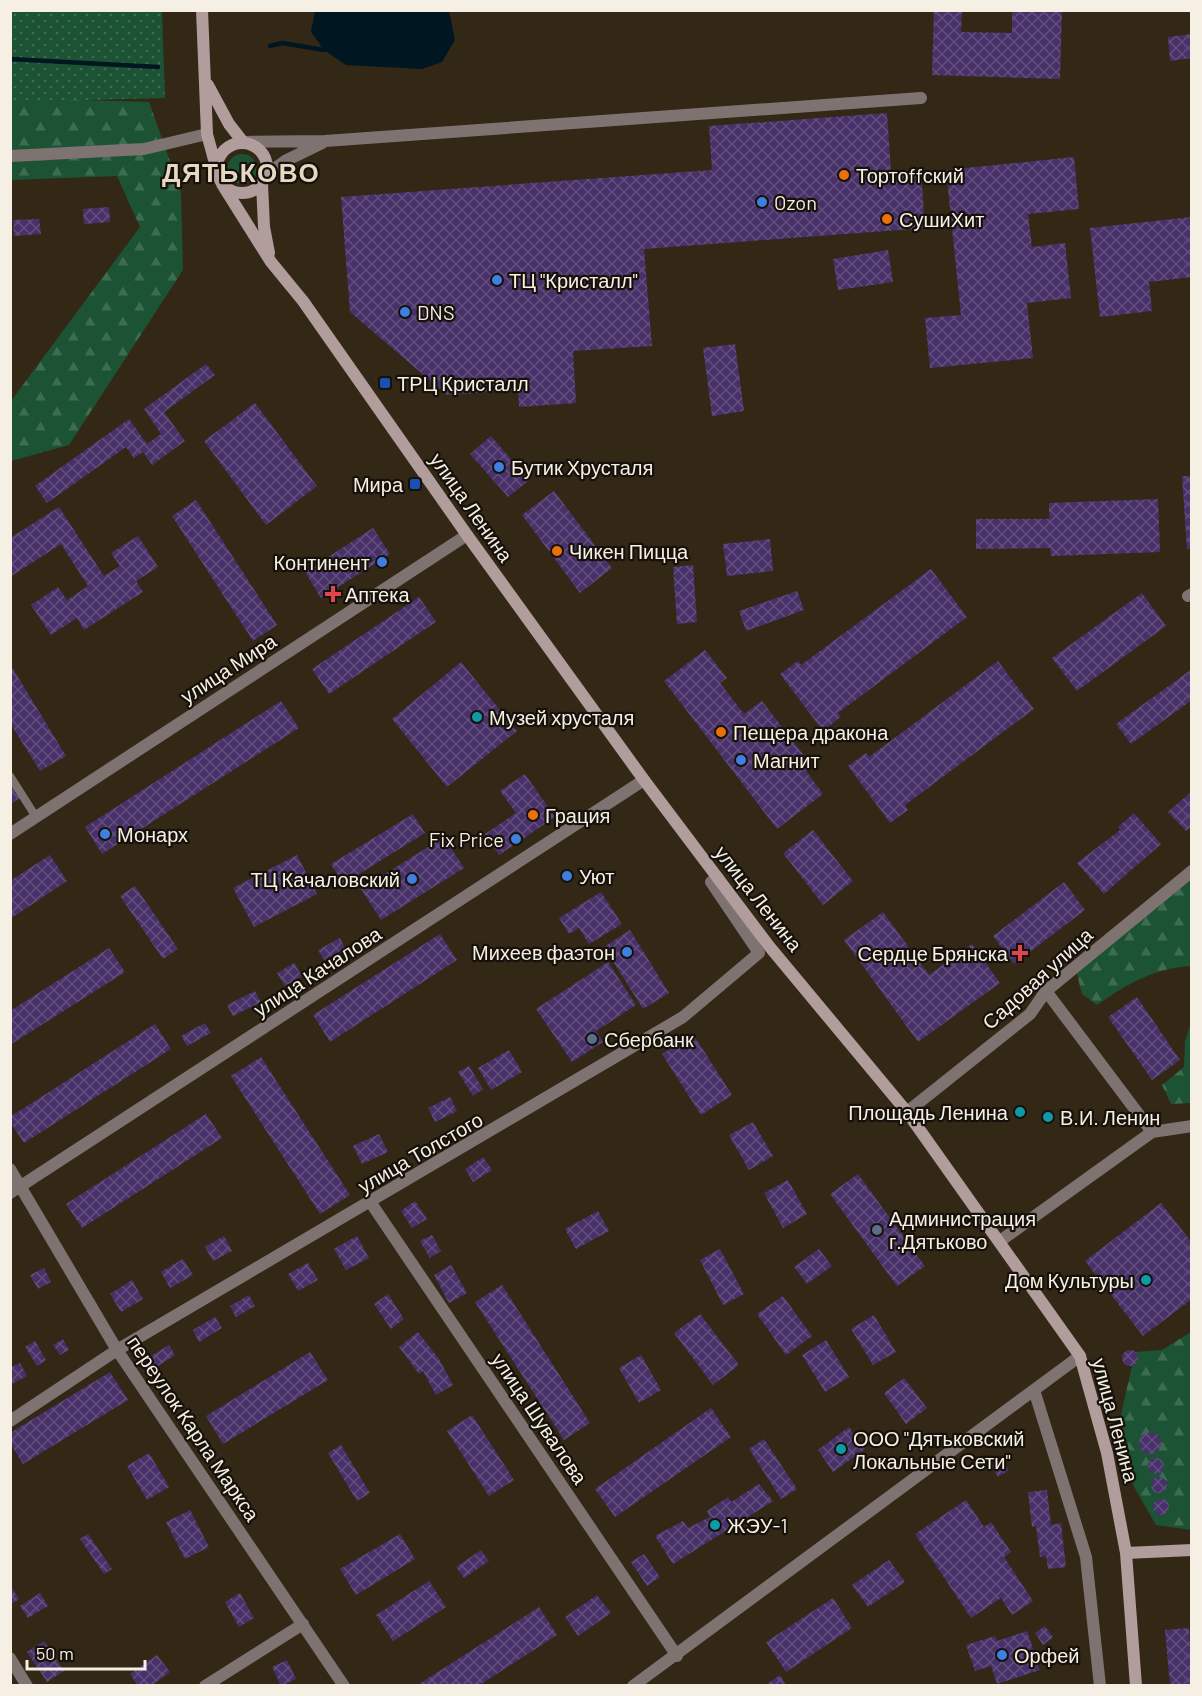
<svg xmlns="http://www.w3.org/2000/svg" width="1202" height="1696" viewBox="0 0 1202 1696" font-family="Barlow,sans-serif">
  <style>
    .grass { fill: url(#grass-tufts) }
    .forest { fill: url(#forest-firs) }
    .park { fill: url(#park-dots) }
    .water { fill: #001621 }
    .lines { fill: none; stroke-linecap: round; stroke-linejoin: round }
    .stream { stroke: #001621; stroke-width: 4.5 }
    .building { fill: url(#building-cross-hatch) }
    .lane { stroke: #7f7372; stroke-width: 8 }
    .street { stroke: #7f7372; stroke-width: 12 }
    .secondary { stroke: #b09d9c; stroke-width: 12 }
    .food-dot { fill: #e8710a; stroke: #16110a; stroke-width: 2 }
    .shop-dot { fill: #3f7fe0; stroke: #16110a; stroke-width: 2 }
    .transit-dot { fill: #1a4fb4; stroke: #16110a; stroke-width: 2 }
    .health-dot { fill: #e0444e; stroke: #16110a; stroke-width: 2 }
    .culture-dot { fill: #0f9aa8; stroke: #16110a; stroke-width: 2 }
    .service-dot { fill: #5c6f8a; stroke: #16110a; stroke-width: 2 }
    .labels { text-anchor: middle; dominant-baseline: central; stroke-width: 4.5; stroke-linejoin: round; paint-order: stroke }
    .poi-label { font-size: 20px; fill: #f6efe4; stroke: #16110a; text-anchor: start }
    .street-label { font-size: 20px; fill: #f6efe4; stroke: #16110a }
    .district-label { font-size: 26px; font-weight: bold; letter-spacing: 1.5px; fill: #e7d8c3; stroke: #16110a }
  </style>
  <defs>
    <pattern id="grass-tufts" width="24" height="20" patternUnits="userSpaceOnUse" patternTransform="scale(1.5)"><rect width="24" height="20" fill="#1c5334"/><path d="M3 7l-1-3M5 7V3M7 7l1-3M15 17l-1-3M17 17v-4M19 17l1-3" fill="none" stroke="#3e6c51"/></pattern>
    <pattern id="forest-firs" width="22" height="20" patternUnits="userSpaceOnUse" patternTransform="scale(1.5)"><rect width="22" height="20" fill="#1c5334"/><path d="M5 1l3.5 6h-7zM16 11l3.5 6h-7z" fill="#3e6c51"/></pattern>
    <pattern id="park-dots" width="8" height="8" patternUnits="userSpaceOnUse" patternTransform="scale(1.5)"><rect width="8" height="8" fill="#1c5334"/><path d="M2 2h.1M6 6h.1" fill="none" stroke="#3e6c51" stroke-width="1.8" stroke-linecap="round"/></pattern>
    <pattern id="building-cross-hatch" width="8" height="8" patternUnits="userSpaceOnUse" patternTransform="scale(1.5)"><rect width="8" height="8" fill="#473168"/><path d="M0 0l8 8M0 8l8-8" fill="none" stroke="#624f7d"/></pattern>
  </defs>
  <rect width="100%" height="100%" fill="#332716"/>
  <path class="grass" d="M227 169a15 15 0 1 1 30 0a15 15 0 1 1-30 0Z"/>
  <path class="forest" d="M11,98l138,4 32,90 2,78 -114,175 -58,16v-60l129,-174 -23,-51 -106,4z
    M1191,875v91c-37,2 -64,18 -94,39l-15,-11 -6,-23z
    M1191,1023v80l-20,1 -9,-19 22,-18 1,-26z
    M1191,1332v198l-35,-5 -23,-40 -13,-66 15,-67 27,-2z"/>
  <path class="park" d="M10,11h152l3,87 -154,4z"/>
  <path class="water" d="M315,11h134l6,29 -13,22 -20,7 -76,-4 -22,-15 -13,-18z"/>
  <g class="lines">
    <path class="stream" d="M471,10h2
      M270,46l12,-3 42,7
      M10,59l148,8"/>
  </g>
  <path class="building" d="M934,10h28l-1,22 51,1v-23h50l-2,69 -128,-4z
    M1192,34v24l-22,3 -2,-24z
    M887,113l4,59 30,-2 4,58 -281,21 8,97 -79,5 3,52 -57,4 -1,-17 -71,5 -97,-83 -9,-115 371,-27 -3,-44z
    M1074,157l5,52 -51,5 4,33 33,-4 6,55 -44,5 6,55 -103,10 -5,-50 36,-3 -15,-145z
    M109,207l1,15 -26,2 -1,-15z
    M1192,217v60l-43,5 3,29 -52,6 -10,-89z
    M39,219l2,15 -27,2 -1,-16z
    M888,250l5,32 -55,8 -5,-31z
    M735,344l9,67 -32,5 -9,-68z
    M206,364l9,11 -51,37 21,29 -33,24 -9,-13 -9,6 -8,-11 -79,56 -12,-17 94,-67 18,25 14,-10 -17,-25z
    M255,403l62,83 -51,39 -62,-84z
    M491,436l38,44 -21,17 -38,-43z
    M1182,476h10v73h-5z
    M554,491l58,77 -32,25 -58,-78z
    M1158,499l2,53 -109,4 -1,-8 -74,1v-30h73v-16z
    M196,500l81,125 -24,16 -81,-125z
    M59,507l45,69 16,-10 -9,-13 27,-17 20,31 -22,14 7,11 -59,38 -7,-12 -26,17 -20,-30 27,-18 9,13 21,-14 -27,-42 -51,33v-39z
    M373,528l17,26 -69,44 -16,-26z
    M770,539l3,32 -46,5 -4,-32z
    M693,565l4,57 -20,2 -4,-57z
    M931,569l36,48 -129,96 3,4 -18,14 -43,-57 18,-13 3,4z
    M797,591l7,19 -58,21 -7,-20z
    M1142,593l24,33 -89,65 -25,-33z
    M419,597l17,25 -107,72 -17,-25z
    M705,650l22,28 -7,5 24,31 18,-13 50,65 -6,5 17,23 -46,35 -113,-148z
    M998,661l36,48 -129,96 3,5 -18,13 -42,-57 18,-13 3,4z
    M461,662l56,69 -70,56 -55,-68z
    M10,664l56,92 -26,15 -30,-48z
    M1192,669v31l-61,44 -15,-20z
    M281,701l18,27 -197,126 -17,-27z
    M525,774l30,43 -56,38 -14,-21 31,-21 -16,-22z
    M10,783l10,15 -10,6z
    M1192,791v35l-6,5 -18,-19z
    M1134,813l27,31 -57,50 -27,-31 43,-33 -2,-3z
    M413,814l12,19 -82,51 -12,-20z
    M813,830l40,51 -30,24 -40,-52z
    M444,837l20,31 -83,52 -20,-31z
    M50,855l17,26 -57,38v-38z
    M297,855l20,39 -63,33 -21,-39z
    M1064,882l21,28 -71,54 -21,-28z
    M135,886l43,63 -15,10 -43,-63z
    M601,892l21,32 -33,20 -10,-16 -10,6 -10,-16z
    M883,912l46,63 43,-31 28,39 -82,59 -74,-102z
    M630,930l39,63 -26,16 -39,-62z
    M440,934l17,26 -127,82 -17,-27z
    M340,938l5,10 -21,12 -6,-10z
    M109,948l16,24 -115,73v-34z
    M608,962l28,43 -40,26 7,11 -31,20 -36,-53z
    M294,963l8,13 -17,10 -8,-13z
    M255,991l6,11 -28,14 -6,-11z
    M1137,997l43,63 -28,20 -44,-63z
    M205,1023l6,10 -24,13 -6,-10z
    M155,1024l16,25 -147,94 -14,-21v-5z
    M693,1034l39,61 -31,20 -39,-61z
    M509,1050l13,22 -31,18 -13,-22z
    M261,1057l89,138 -30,19 -89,-138z
    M469,1066l14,23 -10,7 -15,-24z
    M450,1097l7,14 -22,11 -7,-14z
    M206,1114l16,24 -140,90 -16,-24z
    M753,1122l20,34 -24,14 -20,-35z
    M379,1134l9,18 -26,12 -9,-18z
    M483,1157l9,13 -19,12 -8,-13z
    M858,1174l67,92 -28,20 -67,-92z
    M788,1180l19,34 -24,14 -19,-35z
    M415,1201l12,18 -15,9 -11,-17z
    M1161,1203l31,40v56l-49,37 -58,-75z
    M598,1211l11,20 -33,18 -11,-20z
    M432,1235l9,16 -11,7 -10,-17z
    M224,1236l8,15 -19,10 -8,-14z
    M357,1236l12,22 -23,12 -12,-21z
    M720,1249l24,45 -21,11 -23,-45z
    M819,1249l13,17 -25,18 -13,-17z
    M183,1259l10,16 -23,13 -9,-16z
    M308,1263l10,17 -20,11 -10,-17z
    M451,1265l16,28 -18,10 -15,-28z
    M44,1268l7,14 -13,7 -8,-14z
    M132,1280l11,19 -22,13 -11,-18z
    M502,1285l88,138 -26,17 -89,-138z
    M388,1294l16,25 -13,10 -17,-25z
    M249,1295l6,11 -19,11 -6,-11z
    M783,1296l29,40 -26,19 -29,-41z
    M700,1314l39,51 -26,20 -39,-52z
    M874,1315l22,37 -23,13 -22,-36z
    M215,1317l7,11 -23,14 -6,-12z
    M418,1332l21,27 14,26 -17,10 -13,-24 -4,3 -20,-27z
    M63,1339l6,11 -9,5 -7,-10z
    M826,1340l23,37 -24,15 -23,-37z
    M35,1341l11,19 -9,6 -12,-19z
    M169,1345l6,10 -20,13 -7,-10z
    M1122 1358a8 8 0 1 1 16 0a8 8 0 1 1-16 0Z
    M310,1352l18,28 -105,64 -17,-28z
    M641,1355l20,35 -22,13 -20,-35z
    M20,1363l7,13 -17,9v-17z
    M110,1372l18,28 -105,64 -13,-21v-10z
    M904,1378l23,30 -21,16 -22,-31z
    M711,1408l20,29 -116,80 -20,-28z
    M472,1415l42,65 -25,16 -42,-65z
    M849,1427l16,22 -32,23 -15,-22z
    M1139 1443a11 11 0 1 1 22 0a11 11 0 1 1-22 0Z
    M764,1439l33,50 -16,10 -32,-50z
    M341,1445l29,48 -13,8 -29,-48z
    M149,1453l20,34 -22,13 -20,-34z
    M1001,1458l8,12 -11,7 -7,-11z
    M1148 1466a8 8 0 1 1 16 0a8 8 0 1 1-16 0Z
    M1151 1485a8 8 0 1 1 16 0a8 8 0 1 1-16 0Z
    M759,1484l14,17 -100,63 -18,-28 28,-15 5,7 22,-11 -3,-6 21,-14 3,5z
    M1047,1490l4,35 10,-2 5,44 -18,2 -2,-13 -6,1 -4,-31 -4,1 -4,-35z
    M1153 1507a8 8 0 1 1 16 0a8 8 0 1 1-16 0Z
    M966,1500l18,27 7,-5 20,30 -7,5 29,44 -21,14 -11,-17 -30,20 -56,-84z
    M190,1510l19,37 -24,12 -19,-37z
    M88,1534l24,35 -8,5 -24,-35z
    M400,1534l15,25 -59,36 -16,-26z
    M481,1550l8,11 -25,17 -8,-11z
    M644,1554l16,23 -13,9 -16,-24z
    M889,1560l16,22 -37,25 -16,-22z
    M429,1581l17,26 -53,34 -17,-26z
    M10,1585l9,14 -9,6z
    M40,1593l8,13 -20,12 -8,-12z
    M240,1593l14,25 -15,9 -14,-25z
    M597,1595l14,18 -33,23 -13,-19z
    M833,1598l19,30 -66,44 -20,-30z
    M539,1607l18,28 -79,51h-62z
    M1045,1626l8,11 -10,8 -8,-12z
    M1189,1628l3,58h-22l-5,-56z
    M1027,1631l13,39 -43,14 -6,-18 -16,5 -9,-26 29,-9 2,5z
    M44,1641l20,30 -17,11 -20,-30z
    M157,1655l13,17 -19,14h-13l-8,-12z
    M287,1660l9,19 -15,7 -9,-19z
    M780,1675l7,11h-23z"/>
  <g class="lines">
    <path class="lane" d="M10,776l26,41"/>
    <path class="street" d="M243,142l82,-1 596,-43
      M10,156l134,-7 63,-15
      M267,174l18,-13 37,-18
      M1188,596l4,-2
      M10,834l457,-299
      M1046,991l106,141
      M907,1112l123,-98 16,-23 146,-120
      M10,1169l107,181 227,336
      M10,1193l634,-413
      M371,1203l306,453
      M1000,1241l152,-109 40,-6
      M1034,1390l52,167 14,129
      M10,1421l107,-71 566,-333 76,-64 -48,-71 7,-4
      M10,1658l17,28
      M205,1686l98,-62
      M633,1686l447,-330"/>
    <path class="secondary" d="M202,10l5,124 9,33
      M208,85l21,39 14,18
      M217 168a25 25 0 1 1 50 0a25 25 0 1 1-50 0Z
      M222,184l49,78 32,39 164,234 177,245 125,166 138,166 173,244 27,97 19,100 10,133
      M262,184l2,43 5,26
      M1126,1553l66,-3"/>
  </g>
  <g class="food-dot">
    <circle cx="844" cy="175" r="6"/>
    <circle cx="887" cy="219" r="6"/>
    <circle cx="557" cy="551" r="6"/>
    <circle cx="721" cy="732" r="6"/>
    <circle cx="533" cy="815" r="6"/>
  </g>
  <g class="shop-dot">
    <circle cx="762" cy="202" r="6"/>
    <circle cx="497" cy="280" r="6"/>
    <circle cx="405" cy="312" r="6"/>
    <circle cx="499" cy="467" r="6"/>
    <circle cx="382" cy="562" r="6"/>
    <circle cx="741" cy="760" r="6"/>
    <circle cx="105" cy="834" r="6"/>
    <circle cx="516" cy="839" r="6"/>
    <circle cx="567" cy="876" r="6"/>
    <circle cx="412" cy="879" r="6"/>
    <circle cx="627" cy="952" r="6"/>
    <circle cx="1002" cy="1655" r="6"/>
  </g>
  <g class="transit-dot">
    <rect x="379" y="377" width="12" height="12" rx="3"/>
    <rect x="409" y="478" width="12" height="12" rx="3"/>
  </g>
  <g class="health-dot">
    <path d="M330 585h6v6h6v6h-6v6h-6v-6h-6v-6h6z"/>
    <path d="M1017 944h6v6h6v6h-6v6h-6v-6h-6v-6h6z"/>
  </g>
  <g class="culture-dot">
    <circle cx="477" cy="717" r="6"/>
    <circle cx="1020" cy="1112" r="6"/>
    <circle cx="1048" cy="1117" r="6"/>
    <circle cx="1146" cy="1280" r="6"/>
    <circle cx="841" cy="1449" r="6"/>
    <circle cx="715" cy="1525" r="6"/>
  </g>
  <g class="service-dot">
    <circle cx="592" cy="1039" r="6"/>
    <circle cx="877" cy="1230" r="6"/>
  </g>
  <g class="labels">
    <g class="poi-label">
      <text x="856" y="175">Тортоffский</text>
      <text x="774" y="202">Ozon</text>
      <text x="899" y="219">СушиХит</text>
      <text x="509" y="280">ТЦ "Кристалл"</text>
      <text x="417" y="312">DNS</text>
      <text x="397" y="383">ТРЦ Кристалл</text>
      <text x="511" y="467">Бутик Хрусталя</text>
      <text x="403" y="484" text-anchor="end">Мира</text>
      <text x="569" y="551">Чикен Пицца</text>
      <text x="370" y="562" text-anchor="end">Континент</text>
      <text x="345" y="594">Аптека</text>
      <text x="489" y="717">Музей хрусталя</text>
      <text x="733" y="732">Пещера дракона</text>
      <text x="753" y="760">Магнит</text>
      <text x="545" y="815">Грация</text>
      <text x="117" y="834">Монарх</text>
      <text x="504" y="839" text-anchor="end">Fix Price</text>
      <text x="579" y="876">Уют</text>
      <text x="400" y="879" text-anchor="end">ТЦ Качаловский</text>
      <text x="615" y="952" text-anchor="end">Михеев фаэтон</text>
      <text x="1008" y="953" text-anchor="end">Сердце Брянска</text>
      <text x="604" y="1039">Сбербанк</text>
      <text x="1008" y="1112" text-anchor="end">Площадь Ленина</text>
      <text x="1060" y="1117">В.И. Ленин</text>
      <text x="889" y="1218">Администрация<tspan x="889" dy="23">г.Дятьково</tspan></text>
      <text x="1134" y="1280" text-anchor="end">Дом Культуры</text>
      <text x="853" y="1438">ООО "Дятьковский<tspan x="853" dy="23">Локальные Сети"</tspan></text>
      <text x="727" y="1525">ЖЭУ-1</text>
      <text x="1014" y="1655">Орфей</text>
    </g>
    <g class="street-label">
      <text transform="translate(472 507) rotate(55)">улица Ленина</text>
      <text transform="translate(228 668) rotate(-33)">улица Мира</text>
      <text transform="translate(759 898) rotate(52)">улица Ленина</text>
      <text transform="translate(317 971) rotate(-33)">улица Качалова</text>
      <text transform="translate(1037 978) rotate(-42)">Садовая улица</text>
      <text transform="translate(420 1152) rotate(-30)">улица Толстого</text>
      <text transform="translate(540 1418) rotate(56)">улица Шувалова</text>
      <text transform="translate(1116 1420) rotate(75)">улица Ленина</text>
      <text transform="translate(194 1428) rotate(56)">переулок Карла Маркса</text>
    </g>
    <g class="district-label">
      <text x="241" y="171">ДЯТЬКОВО</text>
    </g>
  </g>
  <rect width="1202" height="1696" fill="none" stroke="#f6efe4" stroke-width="24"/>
  <path d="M27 1660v9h118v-9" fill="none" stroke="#f6efe4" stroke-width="3"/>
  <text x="36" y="1660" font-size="18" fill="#f6efe4" stroke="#16110a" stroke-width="4.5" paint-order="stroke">50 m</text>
</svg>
